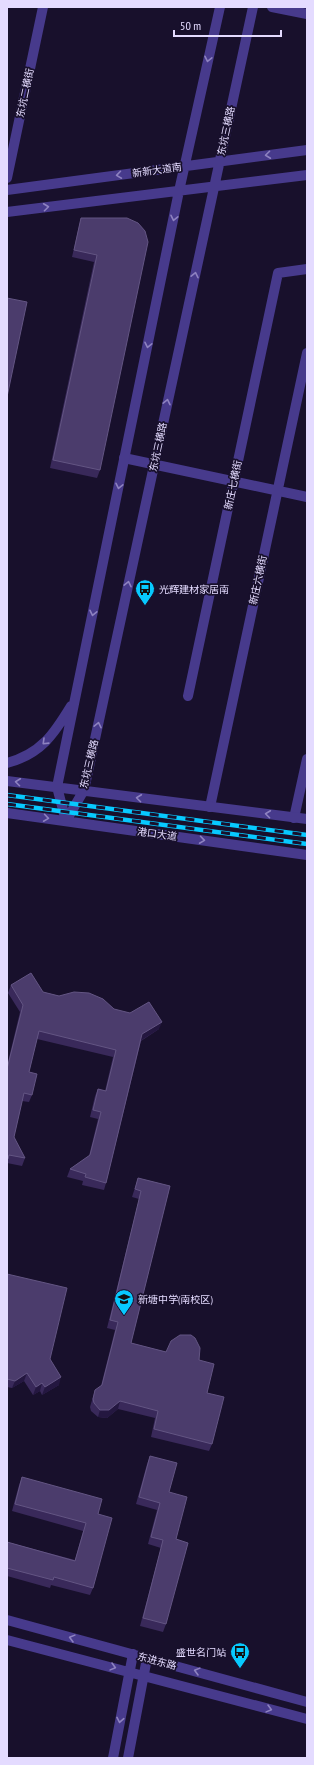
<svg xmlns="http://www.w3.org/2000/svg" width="314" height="1765" viewBox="0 0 314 1765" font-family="'PT Sans Narrow','Noto Sans SC',sans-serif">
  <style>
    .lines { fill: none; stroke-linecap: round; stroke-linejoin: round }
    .minor { stroke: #473a8c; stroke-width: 10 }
    .tertiary { stroke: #473a8c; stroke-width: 10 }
    .rail-casing { stroke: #07c9ff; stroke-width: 4.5 }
    .rail { stroke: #18102c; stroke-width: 3; stroke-dasharray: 9; stroke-linecap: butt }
    .wall { fill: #39295a }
    .shaded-wall { fill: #241740 }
    .building { fill: #4b3c6c; stroke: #635583 }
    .oneway { stroke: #8e82c0 }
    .labels { text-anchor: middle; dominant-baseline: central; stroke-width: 3.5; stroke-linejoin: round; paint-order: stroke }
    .street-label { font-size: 10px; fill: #e4dbff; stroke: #18102c }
    .poi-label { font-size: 10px; fill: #e4dbff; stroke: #18102c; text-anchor: start }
  </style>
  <rect width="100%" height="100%" fill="#18102c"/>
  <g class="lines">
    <path class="minor" d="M272,7l35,7
      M7,178l36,-171
      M124,458l183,39
      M188,696l90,-423 29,-4
      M210,807l97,-454
      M294,818l13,-59"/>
    <path class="tertiary" d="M7,190l300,-40
      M7,212l300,-37
      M7,763c34,-9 47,-29 64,-57
      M7,781l300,38
      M7,813l300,42
      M66,821l18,-31 169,-783
      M66,821l-9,-34 122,-596 41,-184
      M7,1620l300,82
      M7,1640l300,79
      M113,1758l20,-104
      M128,1758l19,-100"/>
    <g class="rail-casing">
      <path id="rail" d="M7,795l300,40
        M7,804l300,40"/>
    </g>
    <use href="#rail" class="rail"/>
  </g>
  <path class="wall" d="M81,218h46l-27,252 -3,8 -47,-10 44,-206 -22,-5 7,-31z
    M11,985l32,7 71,17 45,20 -18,12 -35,142 -2,7 -22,-5 1,-4 -16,-4 3,-8 19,-13 9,-37 -8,-2 5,-21 3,-7 7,2 8,-34 -76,-18 -8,33 3,23 -3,7 -7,-1 -8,36 11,21 -3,8 -15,-3v-97l13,-54 -12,-19z
    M138,1178l32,8 -39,157 68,17 8,33 5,51 -3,7 -58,-14 4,-19 -37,-9 -11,9 -9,-1 -7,-6 -1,-4 5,-17 6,-4 14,-56 -8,-2 32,-129 -7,-2z
    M7,1274l43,85 9,26 -17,10 -2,-4 -7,4 -9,-14 -12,7 -5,-1z
    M150,1456l19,36 7,47 -10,85 -3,8 -23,-6 21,-78 -13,-4 9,-34 -21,-6 11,-40z
    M22,1477l76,37 -5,74 -3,7 -39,-10 -1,3 -43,-12v-34l68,18 8,-29 -71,-20 7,-26z"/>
  <path class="shaded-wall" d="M162,1022l-3,7 -19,12 2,-7z
    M27,1373l-3,8 -12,7 3,-7z
    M61,1377l-2,8 -17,10 3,-8z
    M42,1383l-2,8 -7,4 3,-8z
    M120,1401l-2,8 -11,9 -9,-1 2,-7z"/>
  <path class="building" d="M81,218h46l11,5 7,8 3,11 -48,228 -47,-10 44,-205 -23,-5z
    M7,298l20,4 -20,95z
    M31,973l12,19 16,4 15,-4 15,1 14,6 11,10 16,4 19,-11 13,20 -20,12 -36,149 -21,-6 1,-3 -16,-5 20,-14 11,-43 -8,-2 5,-21 8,2 10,-41 -77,-19 -10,41 8,2 -5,21 -8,-2 -10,44 11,21 -16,-3 -1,4h-1v-90l16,-64 -12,-20z
    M138,1178l32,8 -39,157 35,9 5,-11 9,-6h11l4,3 5,10 -1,12 15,4 -7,29 17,4 -12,47 -58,-15 4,-18 -38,-10 -11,9h-9l-6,-7 -1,-4 2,-9 7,-5 16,-63 -8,-2 31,-129 -6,-2z
    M7,1274l60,14 -17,71 11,18 -16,10 -3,-4 -6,4 -9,-14 -12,8 -8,-2z
    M150,1456l27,7 -8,29 18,5 -11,42 12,4 -22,81 -23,-6 20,-78 -12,-3 9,-34 -21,-6z
    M22,1477l80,22 -4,15 14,4 -19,70 -39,-11 -1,3 -46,-12v-26l68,19 11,-38 -71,-19z"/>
  <defs><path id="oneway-chevron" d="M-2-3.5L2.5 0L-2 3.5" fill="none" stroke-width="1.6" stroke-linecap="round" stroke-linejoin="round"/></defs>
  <g class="oneway">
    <use href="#oneway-chevron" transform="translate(208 59) rotate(102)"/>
    <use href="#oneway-chevron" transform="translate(268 155) rotate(173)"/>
    <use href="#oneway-chevron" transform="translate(119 175) rotate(172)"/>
    <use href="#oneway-chevron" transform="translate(46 207) rotate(-7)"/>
    <use href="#oneway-chevron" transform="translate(174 218) rotate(102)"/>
    <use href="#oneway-chevron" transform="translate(195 275) rotate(-78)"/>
    <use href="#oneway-chevron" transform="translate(148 345) rotate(102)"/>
    <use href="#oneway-chevron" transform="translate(167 402) rotate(-78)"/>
    <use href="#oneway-chevron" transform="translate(119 486) rotate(102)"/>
    <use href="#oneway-chevron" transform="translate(128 584) rotate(-78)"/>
    <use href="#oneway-chevron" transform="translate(93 613) rotate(102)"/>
    <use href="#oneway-chevron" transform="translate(98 725) rotate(-78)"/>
    <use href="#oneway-chevron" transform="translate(45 742) rotate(136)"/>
    <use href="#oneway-chevron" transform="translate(18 782) rotate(-173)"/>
    <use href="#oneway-chevron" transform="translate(139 798) rotate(-173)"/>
    <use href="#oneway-chevron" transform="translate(268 814) rotate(-173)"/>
    <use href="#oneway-chevron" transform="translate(46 818) rotate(8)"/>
    <use href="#oneway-chevron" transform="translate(202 840) rotate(8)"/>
    <use href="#oneway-chevron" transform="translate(72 1638) rotate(-165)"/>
    <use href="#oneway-chevron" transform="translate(113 1667) rotate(15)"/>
    <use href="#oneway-chevron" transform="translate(197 1671) rotate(-165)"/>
    <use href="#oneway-chevron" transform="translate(269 1709) rotate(15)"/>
    <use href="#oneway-chevron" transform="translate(120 1720) rotate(101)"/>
  </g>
  <defs>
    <g id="bus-pin" transform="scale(1)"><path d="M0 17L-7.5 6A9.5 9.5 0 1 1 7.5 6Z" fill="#07c9ff" stroke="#18102c"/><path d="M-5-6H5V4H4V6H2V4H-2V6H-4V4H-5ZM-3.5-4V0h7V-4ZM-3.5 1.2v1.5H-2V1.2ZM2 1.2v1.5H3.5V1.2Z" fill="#111"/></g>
    <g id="school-pin" transform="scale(1)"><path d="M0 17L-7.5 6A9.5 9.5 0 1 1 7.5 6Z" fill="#07c9ff" stroke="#18102c"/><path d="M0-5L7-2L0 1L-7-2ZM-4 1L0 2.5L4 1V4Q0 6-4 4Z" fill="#111"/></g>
  </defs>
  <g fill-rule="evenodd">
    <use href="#bus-pin" x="145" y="589"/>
    <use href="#school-pin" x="124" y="1299"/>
    <use href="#bus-pin" x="240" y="1652"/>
  </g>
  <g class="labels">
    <g class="street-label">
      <text transform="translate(25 93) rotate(-78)">东坑二横街</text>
      <text transform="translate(226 131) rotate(-78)">东坑三横路</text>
      <text transform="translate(157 170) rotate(-8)">新新大道南</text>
      <text transform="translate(158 447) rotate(-78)">东坑三横路</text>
      <text transform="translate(233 485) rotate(-78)">新庄七横街</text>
      <text transform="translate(258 580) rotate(-78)">新庄六横街</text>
      <text transform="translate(89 764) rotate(-77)">东坑三横路</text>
      <text transform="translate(157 834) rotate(8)">港口大道</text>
      <text transform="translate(157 1661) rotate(15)">东进东路</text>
    </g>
    <g class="poi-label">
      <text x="159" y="589">光辉建材家居南</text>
      <text x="138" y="1299">新塘中学(南校区)</text>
      <text x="226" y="1652" text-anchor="end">盛世名门站</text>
    </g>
  </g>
  <rect width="314" height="1765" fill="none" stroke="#e4dbff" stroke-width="16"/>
  <path d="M174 30v6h107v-6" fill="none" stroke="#e4dbff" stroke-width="2"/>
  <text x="180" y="30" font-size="12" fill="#e4dbff" stroke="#18102c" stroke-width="3" paint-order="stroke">50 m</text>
</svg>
